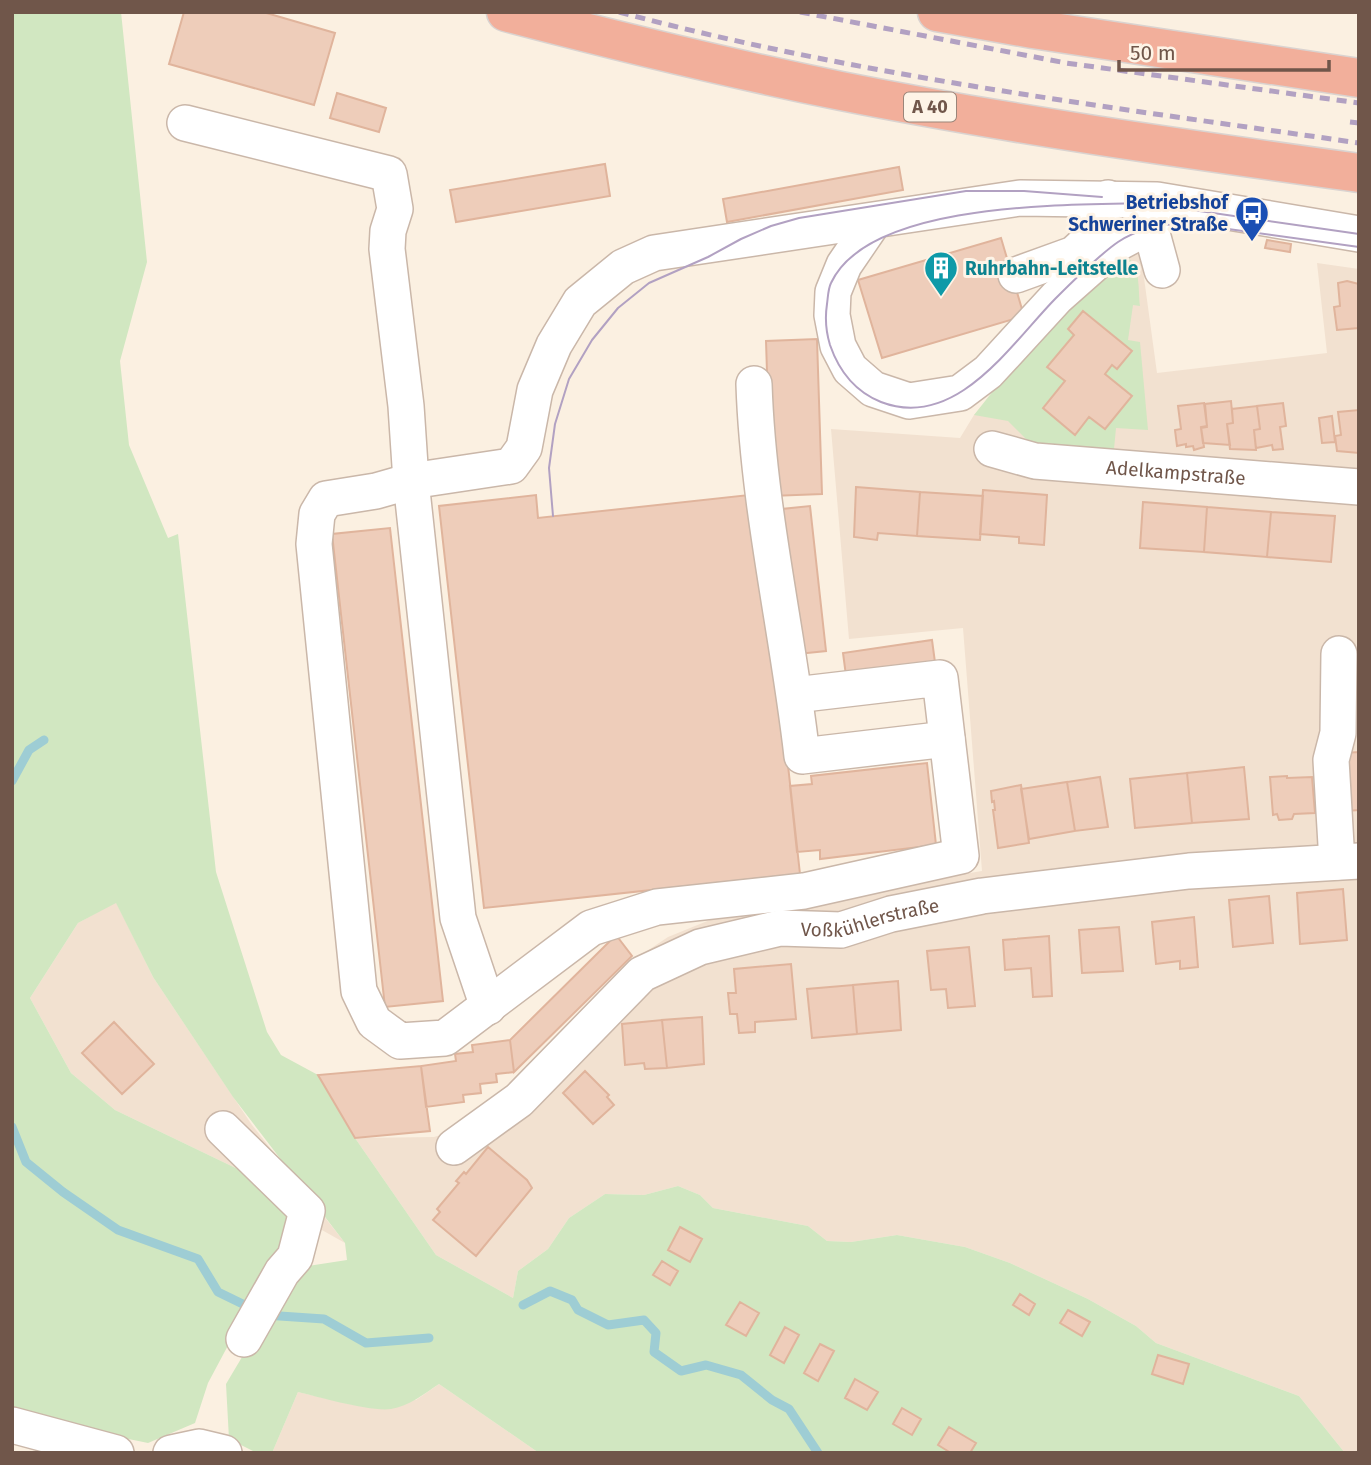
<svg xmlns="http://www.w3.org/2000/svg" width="1371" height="1465" viewBox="0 0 1371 1465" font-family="'Fira Sans',sans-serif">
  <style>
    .residential { fill: #f2e1d0 }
    .green { fill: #d1e7c1 }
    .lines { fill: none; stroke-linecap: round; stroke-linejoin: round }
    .stream { stroke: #9ecdd4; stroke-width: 9 }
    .building { fill: #eecdba; stroke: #e0b49c; stroke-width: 2 }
    .minor-casing { stroke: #cab7a9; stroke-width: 38 }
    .highway-casing { stroke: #dad3d0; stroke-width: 41 }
    .minor { stroke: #fff; stroke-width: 35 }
    .highway { stroke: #f2af9b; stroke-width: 38 }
    .tram { stroke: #b2a1c2; stroke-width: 2 }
    .rail { stroke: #b2a1c2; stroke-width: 5; stroke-dasharray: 10 7; stroke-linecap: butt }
    .labels { text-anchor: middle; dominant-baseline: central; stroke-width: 6; stroke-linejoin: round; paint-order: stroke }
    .shield { fill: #fef4e7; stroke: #9b8579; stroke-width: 2 }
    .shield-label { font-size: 18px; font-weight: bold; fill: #70564a }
    .transit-label { font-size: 19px; font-weight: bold; fill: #164399; stroke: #fef4e7; text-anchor: end }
    .culture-label { font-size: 19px; font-weight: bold; fill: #0d838f; stroke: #fef4e7; text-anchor: start }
    .street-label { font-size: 19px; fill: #70564a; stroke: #fef4e7 }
  </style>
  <rect width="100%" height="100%" fill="#fbf0e1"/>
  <path class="residential" d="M1138,234l19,139 170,-20 -10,-90 42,6v1184h-14l-46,-57 -143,-53 -20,-17 -48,-27 -78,-36 -45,-16 -68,-12 -46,7 -24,-1 -19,-15 -95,-18 -13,-13 -22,-9 -34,9 -39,-1 -36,24 -21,31 -30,22 -5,27 -77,-43 -81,-117 79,-1 23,-7 61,-38 114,-131 36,-24 59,-24 255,-42 -19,-243 -114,11 -18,-210 129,9 14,-23z
    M116,902l37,75 99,148 93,118 -48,-27 -51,-43 -131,-63 -44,-37 -41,-75 48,-75z
    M439,1384l100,69h-267l26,-61 56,13 62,-5z"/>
  <path class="green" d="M12,12h109l26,250 -27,99 9,84 39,93 10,-4 38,338 51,160 14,23 37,20 37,63 81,117 77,43 5,-27 30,-22 21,-31 36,-24 39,1 34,-9 22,9 13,13 95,18 19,15 24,1 46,-7 68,12 45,16 78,36 48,27 20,17 143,53 46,57h-806l-100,-69c-15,10 -30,22 -48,25 -20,3 -72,-12 -93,-17l-26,61h-15l-28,-14 -3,-55 69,-116 52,-8 -2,-17 -112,-146 -80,-120 -37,-74 -38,20 -48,75 41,75 44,37 131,63 51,43 -89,167 -13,40 -47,20 -136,-28z
    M1127,257c14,10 11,33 13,49l-7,-1 -5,35 12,2 8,88 -32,-2 -2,21 -5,5 -77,-9 -24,-24 -34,-6 73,-92z"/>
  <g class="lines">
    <path class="stream" d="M12,781l17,-31 15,-10
      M12,1127l14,35 37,30 55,38 80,29 20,33 35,17
      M523,1305l27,-14 22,9 6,10 30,15 36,-5 12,13 -2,19 27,19 25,-6 35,10 31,25 17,9 29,44
      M265,1315l59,4 42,24 63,-5"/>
  </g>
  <path class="building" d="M184,12h79l72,21 -21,72 -145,-41z
    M337,93l49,15 -7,24 -49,-14z
    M605,164l5,32 -154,26 -6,-32z
    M899,167l4,23 -176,32 -4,-23z
    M1001,238l23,78 -142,42 -24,-78z
    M1267,240l24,4 -1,8 -25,-4z
    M1347,281l12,3v44l-22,2 -3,-23 6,-1 -2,-23z
    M1083,311l49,40 -15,18 -5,-4 -7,9 27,22 -27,33 -16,-12 -14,18 -32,-27 22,-27 -18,-14 27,-32 -6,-6z
    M817,339l5,155 -51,2 -5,-155z
    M1231,401l2,22 -6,1 3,21 -27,-2 -2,-15 6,-1 -2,-23z
    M1204,403l3,23 -6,1 3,20 -10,3 -1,-4 -7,1v-3l-9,2 -2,-16 6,-1 -3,-23z
    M1283,403l3,23 -6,1 3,22 -10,1 -1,-5 -16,3 -2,-18 6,-1 -3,-23z
    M1257,406l3,23 -6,1 2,20 -26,-1 -3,-25 6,-1 -1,-14z
    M1359,410v43l-22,-2 -2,-15 6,-1 -3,-23z
    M1332,416l3,26 -13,1 -3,-25z
    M856,487l64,5 -3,44 -39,-3 -1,7 -23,-3z
    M983,490l64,5 -3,50 -25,-2v-6l-39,-3z
    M920,492l63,4 -3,44 -63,-4z
    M758,494l42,380 -316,34 -45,-402 97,-11 2,23z
    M1143,502l64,5 -3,45 -64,-4z
    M810,506l16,145 -28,3 -16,-145z
    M1207,507l64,5 -4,45 -63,-5z
    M1271,512l64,4 -4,46 -64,-5z
    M390,528l53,473 -58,6 -53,-473z
    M932,640l4,30 -89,13 -4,-30z
    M1359,752v58l-13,1 -3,-58z
    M927,763l9,82 -116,14v-9l-23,2 -7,-66 22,-2 -1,-8z
    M1244,767l5,52 -57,4 -5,-50z
    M1187,773l5,50 -57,5 -5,-49z
    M1287,776v2l25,-1 3,36 -21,1 -2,5 -13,1 -2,-6 -4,1 -3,-38z
    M1100,777l8,50 -33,4 -8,-49z
    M1067,782l8,49 -46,8 -8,-50z
    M1021,785l8,58 -31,5 -5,-38h2l-1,-9 -2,1 -1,-11z
    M1343,889l4,51 -47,4 -3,-51z
    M1269,896l4,47 -40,4 -4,-47z
    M1194,917l4,50 -18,2v-8l-24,3 -4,-42z
    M1119,927l4,44 -41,2 -3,-43z
    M616,935l16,21 -118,116 -4,-32z
    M1049,936l3,60 -19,1 -2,-29 -26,2 -2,-30z
    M969,947l6,59 -27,2 -2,-19 -15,1 -4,-39z
    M791,964l5,55 -41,3v10l-16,1 -2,-19h-7l-2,-21h8l-2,-24z
    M898,981l3,49 -44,4 -4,-49z
    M853,985l4,49 -45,4 -5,-49z
    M702,1017l2,47 -37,4 -5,-48z
    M662,1020l5,48 -22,1 -1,-6 -19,2 -3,-41z
    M114,1022l40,42 -32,30 -40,-41z
    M510,1040l4,32 -18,2 1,8 -17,2 1,9 -18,2 1,7 -38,5 -5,-41 35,-5 -1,-7 18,-2 -1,-7z
    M421,1066l9,65 -75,7 -37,-63z
    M585,1071l24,24 -2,2 7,8 -21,19 -30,-31z
    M488,1147l39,33 5,8 -56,68 -43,-36 7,-8 -3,-3 22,-26 -3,-2 8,-9 2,2z
    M680,1227l22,12 -12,23 -22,-12z
    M662,1261l16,10 -8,14 -17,-10z
    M1020,1294l15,10 -6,11 -16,-10z
    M740,1302l19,11 -13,23 -20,-11z
    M1068,1310l22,12 -8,14 -22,-13z
    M785,1327l14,8 -15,28 -14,-8z
    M820,1344l14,7 -16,30 -14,-8z
    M1158,1355l31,9 -6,20 -31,-10z
    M855,1379l23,13 -11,18 -22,-12z
    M902,1408l19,11 -9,16 -19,-11z
    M949,1427l27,16 -6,10h-19l-13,-8z"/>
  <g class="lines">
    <g class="minor-casing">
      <g id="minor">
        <path d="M185,123l204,51 6,35 -7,22 -1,18 19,157 5,75 47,437 30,89"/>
        <path d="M874,221l-30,44 -11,27 -1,23 6,31 12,23 23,20 36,12 51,-8 28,-21 69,-75 61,-54 32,-17 21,-23"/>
        <path d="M1150,226l12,44"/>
        <path d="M1016,275l58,-21 14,-13 20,-43"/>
        <path d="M754,384c4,124 34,248 48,372l145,-17"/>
        <path id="s1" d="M992,449l43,12 324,26"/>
        <path d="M795,695l145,-17 21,178 -157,35 -147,16 -66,21 -146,110 -45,3 -26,-19 -15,-31 -45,-447 3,-30 9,-15 50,-8 35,-10 100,-15 13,-18 11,-58 19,-45 26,-43 43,-35 31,-14 366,-55 137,2 202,34"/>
        <path d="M1337,862l-6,-102 7,-27 1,-79"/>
        <path d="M223,1129l84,82 -12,46 -13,15 -38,67"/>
        <path id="s2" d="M454,1147l65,-47 123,-126 58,-27 80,-19 61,2 50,-16 91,-18 207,-25 170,-10"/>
        <path d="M12,1425l104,28"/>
        <path d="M171,1453l28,-6 25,6"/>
      </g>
    </g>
    <g class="highway-casing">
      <path id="highway" d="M506,12c111,29 222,56 335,79 171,34 345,58 518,82
        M937,12l96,17 326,49"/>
    </g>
    <use href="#minor" class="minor"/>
    <use href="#highway" class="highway"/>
    <path class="tram" d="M1137,202l222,32
      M1147,203c-77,2 -278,-2 -316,80 -3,6 -3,14 -4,21 -2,13 -1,28 3,41 9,26 26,47 51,57 75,29 130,-58 174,-103 17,-17 44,-44 63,-57 25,-16 52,-20 81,-17l160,22
      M553,516l-4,-48 6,-44 14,-45 23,-39 26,-32 31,-25 59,-26 33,-18 30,-13 28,-8 167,-27h58l78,6"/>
    <path class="rail" d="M619,12c242,65 492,95 740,131
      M800,12l266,51 293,40
      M1350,122l9,1"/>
  </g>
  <defs>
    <g id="bus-pin" transform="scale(1.75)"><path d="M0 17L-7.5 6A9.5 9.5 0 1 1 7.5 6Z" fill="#1a4fb4" stroke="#fef4e7"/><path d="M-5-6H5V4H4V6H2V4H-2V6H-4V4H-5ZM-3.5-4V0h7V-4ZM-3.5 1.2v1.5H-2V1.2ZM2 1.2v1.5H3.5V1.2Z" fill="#fff"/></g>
    <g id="building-pin" transform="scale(1.75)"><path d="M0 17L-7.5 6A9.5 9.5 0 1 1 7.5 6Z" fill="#0f9aa8" stroke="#fef4e7"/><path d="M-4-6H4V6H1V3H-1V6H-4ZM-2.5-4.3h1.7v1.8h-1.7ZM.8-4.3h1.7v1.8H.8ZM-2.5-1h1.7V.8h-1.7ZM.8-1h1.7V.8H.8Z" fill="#fff"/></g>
  </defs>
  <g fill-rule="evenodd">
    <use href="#bus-pin" x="1252" y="213"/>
    <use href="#building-pin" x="941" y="268"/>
  </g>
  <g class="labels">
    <rect class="shield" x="904" y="92.5" width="52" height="29" rx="5"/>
    <g class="shield-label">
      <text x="930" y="107">A 40</text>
    </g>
    <g class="transit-label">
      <text x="1228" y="202">Betriebshof<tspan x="1228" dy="22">Schweriner Straße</tspan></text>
    </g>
    <g class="culture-label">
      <text x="965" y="268">Ruhrbahn-Leitstelle</text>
    </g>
    <g class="street-label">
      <text stroke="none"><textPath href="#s1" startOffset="186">Adelkampstraße</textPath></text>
      <text stroke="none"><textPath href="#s2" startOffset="494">Voßkühlerstraße</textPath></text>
    </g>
  </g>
  <rect width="1371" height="1465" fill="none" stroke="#70564a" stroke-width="28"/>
  <path d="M1119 60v10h210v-10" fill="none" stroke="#70564a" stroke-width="3.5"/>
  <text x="1130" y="60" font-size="21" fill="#70564a" stroke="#fef4e7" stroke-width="5" paint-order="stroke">50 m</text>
</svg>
